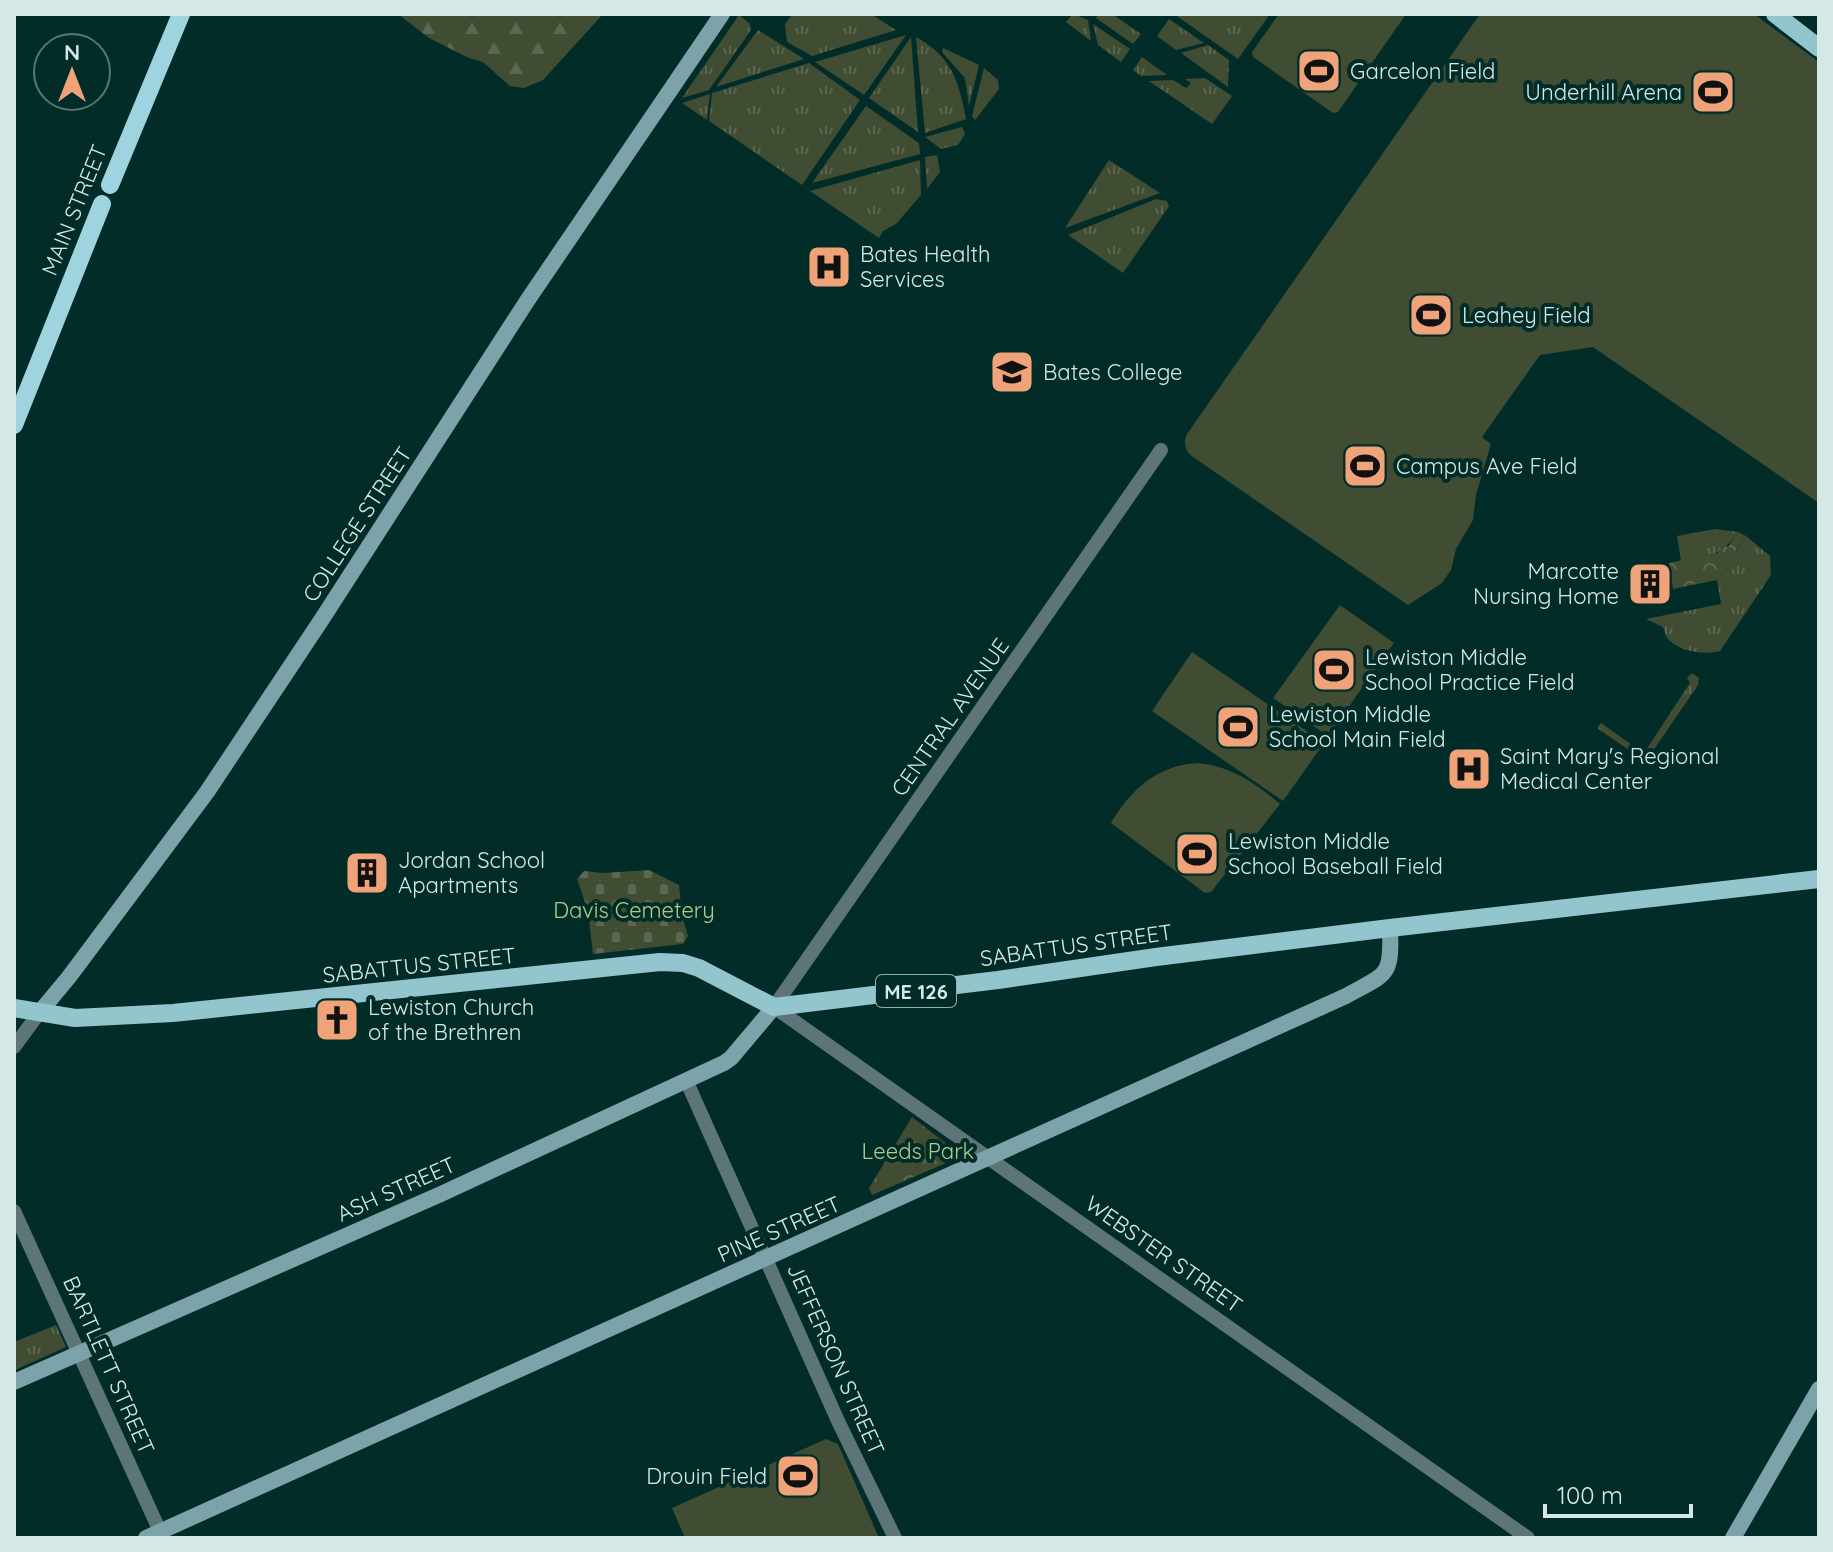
<svg xmlns="http://www.w3.org/2000/svg" width="1833" height="1552" viewBox="0 0 1833 1552" font-family="Quicksand,sans-serif">
  <style>
    .grass { fill: url(#grass-tufts) }
    .forest { fill: url(#forest-firs) }
    .cemetery { fill: url(#cemetery-stones) }
    .park { fill: url(#park-crowns) }
    .pitch { fill: #404d33 }
    .lines { fill: none; stroke-linecap: round; stroke-linejoin: round }
    .tertiary { stroke: #5d7479; stroke-width: 14 }
    .secondary { stroke: #7ca2aa; stroke-width: 16 }
    .primary { stroke: #93c5cf; stroke-width: 18 }
    .trunk { stroke: #9ed4e0; stroke-width: 18 }
    .labels { text-anchor: middle; dominant-baseline: central; stroke-width: 8; stroke-linejoin: round; paint-order: stroke }
    .shield { fill: #022c28; stroke: #95b0ac; stroke-width: 2 }
    .shield-label { font-size: 20px; font-weight: bold; fill: #d4e9e5 }
    .poi-label { font-size: 22px; fill: #d4e9e5; stroke: #022c28; text-anchor: start }
    .street-label { font-size: 22px; fill: #d4e9e5; stroke: #022c28 }
    .park-label { font-size: 22px; fill: #adce8e; stroke: #022c28 }
  </style>
  <defs>
    <pattern id="grass-tufts" width="24" height="20" patternUnits="userSpaceOnUse" patternTransform="scale(2)"><rect width="24" height="20" fill="#404d33"/><path d="M3 7l-1-3M5 7V3M7 7l1-3M15 17l-1-3M17 17v-4M19 17l1-3" fill="none" stroke="#5b6750"/></pattern>
    <pattern id="forest-firs" width="22" height="20" patternUnits="userSpaceOnUse" patternTransform="scale(2)"><rect width="22" height="20" fill="#404d33"/><path d="M5 1l3.5 6h-7zM16 11l3.5 6h-7z" fill="#5b6750"/></pattern>
    <pattern id="cemetery-stones" width="16" height="16" patternUnits="userSpaceOnUse" patternTransform="scale(2)"><rect width="16" height="16" fill="#404d33"/><path d="M2 7V4a2 2 0 0 1 4 0v3zM10 15v-3a2 2 0 0 1 4 0v3z" fill="#5b6750"/></pattern>
    <pattern id="park-crowns" width="20" height="18" patternUnits="userSpaceOnUse" patternTransform="scale(2)"><rect width="20" height="18" fill="#404d33"/><path d="M2 6a3 3 0 1 1 6 0M12 15a3 3 0 1 1 6 0" fill="none" stroke="#5b6750"/></pattern>
  </defs>
  <rect width="100%" height="100%" fill="#022c28"/>
  <path class="grass" d="M793,14h78l25,16 -84,26 -25,-14 -2,-18z
    M1073,14l15,6 3,21 -25,-19z
    M1099,14h13l29,20 -8,10 -37,-26z
    M1174,14h96l-32,45z
    M739,15l11,9 1,6 -42,60 -27,8z
    M1169,19l35,24 -28,7 -19,-14z
    M1093,24l37,25 -9,13 -23,-17z
    M758,30l46,29 -88,28z
    M906,35l-42,60 -49,-33z
    M911,37l7,95 -49,-34z
    M916,37c36,20 43,44 50,82l-41,14z
    M1208,45l21,15 -1,27 -47,-34z
    M943,48l36,17 -10,41 -4,-28 -23,-26z
    M1142,57l25,18 -26,1 -8,-6z
    M809,63l51,37 -58,85 -93,-64 3,-28z
    M984,68l14,12 1,9 -24,31 -3,-4z
    M1205,78l27,18 -20,28 -63,-43 24,-1 13,8 5,-5 -6,-4z
    M710,94l-3,26 -25,-17z
    M866,106l53,37 1,11 -108,29z
    M962,127l3,7 -7,11 -17,4 -16,-12z
    M937,155l3,17 -13,17 -2,-32z
    M920,160l1,35 -25,29 -13,7 -4,7 -69,-47z
    M1109,160l51,33 -95,35z
    M1156,199l11,2 2,5 -46,67 -55,-38z
    M1715,529l23,3c-17,25 -28,23 -57,29l-4,-25z
    M1746,536l24,20 1,19 -51,76c-15,4 -40,1 -52,-12 -3,-3 -3,-8 -5,-12l-17,-8 75,-15 -4,-24 10,-12 15,-10 -7,-5z
    M1692,673l7,5 -1,7 -50,73 -6,1 -45,-31 4,-5 41,29 4,-2 44,-67 -3,-5z
    M56,1325l10,22 -51,23 -1,-28z"/>
  <path class="forest" d="M398,14h205l-60,66 -19,8 -14,-2 -27,-24 -14,-4 -40,-20z"/>
  <path class="cemetery" d="M649,870l30,15 3,31 6,20 -5,8 -90,10 -5,-43 -11,-32 7,-8 19,2z"/>
  <path class="park" d="M1738,532l8,4 -11,16 8,6 -11,12 -5,-2 -10,12 -44,9 -4,-26 49,-10 4,-8 6,2z
    M912,1117l50,39 -90,39 -3,-7z"/>
  <path class="pitch" d="M1279,14h127l-68,98 -5,1 -80,-56 -1,-5z
    M1480,14h274l65,48v441l-226,-156 -53,8 -58,82 9,7 -15,51 -3,25 -17,29 -5,21 -9,13 -34,22 -215,-148c-8,-6 -10,-14 -6,-23z
    M1340,605l54,38 -66,93 -55,-38z
    M1192,652l132,91 -41,58 -131,-90z
    M1198,763c32,3 58,20 82,41l-69,88 -6,1 -94,-70c20,-34 47,-58 87,-60z
    M826,1439l12,5 41,94h-194l-13,-30z"/>
  <g class="lines">
    <path class="tertiary" d="M1161,450l-387,557 754,531
      M14,1047l25,-34
      M686,1080l152,341 57,117
      M14,1211l149,327"/>
    <path class="secondary" d="M39,1013l30,-36 138,-185 115,-173 205,-318 195,-287
      M14,1382l427,-188 283,-131 7,-5 43,-51
      M146,1538l1200,-542c41,-23 46,-18 44,-68
      M1733,1538l86,-149"/>
    <path class="primary" d="M1775,14l44,34
      M14,1008l61,10 98,-5 487,-51 23,1 16,5 75,39 224,-27 158,-23 234,-29 429,-49"/>
    <path class="trunk" d="M110,185l71,-171
      M14,425l88,-221"/>
  </g>
  <defs>
    <g id="stadium-square" transform="scale(2.3)"><rect x="-9" y="-9" width="18" height="18" rx="4" fill="#f0a279" stroke="#022c28"/><path d="M0-5a6.5 5 0 1 0 0 10a6.5 5 0 1 0 0-10ZM-3.5-1.8h7v3.6h-7Z" fill="#111"/></g>
    <g id="hospital-square" transform="scale(2.3)"><rect x="-9" y="-9" width="18" height="18" rx="4" fill="#f0a279" stroke="#022c28"/><path d="M-5-5h3v3.5h4V-5h3V5h-3V1.5h-4V5h-3Z" fill="#111"/></g>
    <g id="university-square" transform="scale(2.3)"><rect x="-9" y="-9" width="18" height="18" rx="4" fill="#f0a279" stroke="#022c28"/><path d="M0-5L7-2L0 1L-7-2ZM-4 1L0 2.5L4 1V4Q0 6-4 4Z" fill="#111"/></g>
    <g id="building-square" transform="scale(2.3)"><rect x="-9" y="-9" width="18" height="18" rx="4" fill="#f0a279" stroke="#022c28"/><path d="M-4-6H4V6H1V3H-1V6H-4ZM-2.5-4.3h1.7v1.8h-1.7ZM.8-4.3h1.7v1.8H.8ZM-2.5-1h1.7V.8h-1.7ZM.8-1h1.7V.8H.8Z" fill="#111"/></g>
    <g id="church-square" transform="scale(2.3)"><rect x="-9" y="-9" width="18" height="18" rx="4" fill="#f0a279" stroke="#022c28"/><path d="M-1.2-6h2.4v3.5h3.3v2.4h-3.3V6h-2.4V-.1h-3.3v-2.4h3.3Z" fill="#111"/></g>
  </defs>
  <g fill-rule="evenodd">
    <use href="#stadium-square" x="1319" y="71"/>
    <use href="#stadium-square" x="1713" y="92"/>
    <use href="#hospital-square" x="829" y="267"/>
    <use href="#stadium-square" x="1431" y="315"/>
    <use href="#university-square" x="1012" y="372"/>
    <use href="#stadium-square" x="1365" y="466"/>
    <use href="#building-square" x="1650" y="584"/>
    <use href="#stadium-square" x="1334" y="670"/>
    <use href="#stadium-square" x="1238" y="727"/>
    <use href="#hospital-square" x="1469" y="769"/>
    <use href="#stadium-square" x="1197" y="854"/>
    <use href="#building-square" x="367" y="873"/>
    <use href="#church-square" x="337" y="1020"/>
    <use href="#stadium-square" x="798" y="1476"/>
  </g>
  <g class="labels">
    <rect class="shield" x="876" y="975" width="80" height="32" rx="6"/>
    <g class="shield-label">
      <text x="916" y="991">ME 126</text>
    </g>
    <g class="poi-label">
      <text x="1350" y="71">Garcelon Field</text>
      <text x="1682" y="92" text-anchor="end">Underhill Arena</text>
      <text x="860" y="254">Bates Health<tspan x="860" dy="25">Services</tspan></text>
      <text x="1462" y="315">Leahey Field</text>
      <text x="1043" y="372">Bates College</text>
      <text x="1396" y="466">Campus Ave Field</text>
      <text x="1619" y="571" text-anchor="end">Marcotte<tspan x="1619" dy="25">Nursing Home</tspan></text>
      <text x="1365" y="657">Lewiston Middle<tspan x="1365" dy="25">School Practice Field</tspan></text>
      <text x="1269" y="714">Lewiston Middle<tspan x="1269" dy="25">School Main Field</tspan></text>
      <text x="1500" y="756">Saint Mary's Regional<tspan x="1500" dy="25">Medical Center</tspan></text>
      <text x="1228" y="841">Lewiston Middle<tspan x="1228" dy="25">School Baseball Field</tspan></text>
      <text x="398" y="860">Jordan School<tspan x="398" dy="25">Apartments</tspan></text>
      <text x="368" y="1007">Lewiston Church<tspan x="368" dy="25">of the Brethren</tspan></text>
      <text x="767" y="1476" text-anchor="end">Drouin Field</text>
    </g>
    <g class="street-label">
      <text transform="translate(74 210) rotate(-68)">MAIN STREET</text>
      <text transform="translate(357 524) rotate(-57)">COLLEGE STREET</text>
      <text transform="translate(950 717) rotate(-55)">CENTRAL AVENUE</text>
      <text transform="translate(1076 945) rotate(-8)">SABATTUS STREET</text>
      <text transform="translate(419 965) rotate(-6)">SABATTUS STREET</text>
      <text transform="translate(396 1189) rotate(-24)">ASH STREET</text>
      <text transform="translate(779 1229) rotate(-24)">PINE STREET</text>
      <text transform="translate(1164 1254) rotate(35)">WEBSTER STREET</text>
      <text transform="translate(836 1359) rotate(66)">JEFFERSON STREET</text>
      <text transform="translate(109 1365) rotate(66)">BARTLETT STREET</text>
    </g>
    <g class="park-label">
      <text x="634" y="910">Davis Cemetery</text>
      <text x="918" y="1151">Leeds Park</text>
    </g>
  </g>
  <rect width="1833" height="1552" fill="none" stroke="#d4e9e5" stroke-width="32"/>
  <g transform="translate(72 72)"><circle r="38" fill="#022c28" stroke="#567874" stroke-width="2"/>
  <path d="M0-6L14 30L0 20L-14 30Z" fill="#f0a279"/>
  <text y="-12" font-size="22" font-weight="bold" text-anchor="middle" fill="#d4e9e5">N</text>
  </g>
  <path d="M1545 1504v12h146v-12" fill="none" stroke="#d4e9e5" stroke-width="4"/>
  <text x="1557" y="1504" font-size="24" fill="#d4e9e5" stroke="#022c28" stroke-width="6" paint-order="stroke">100 m</text>
</svg>
